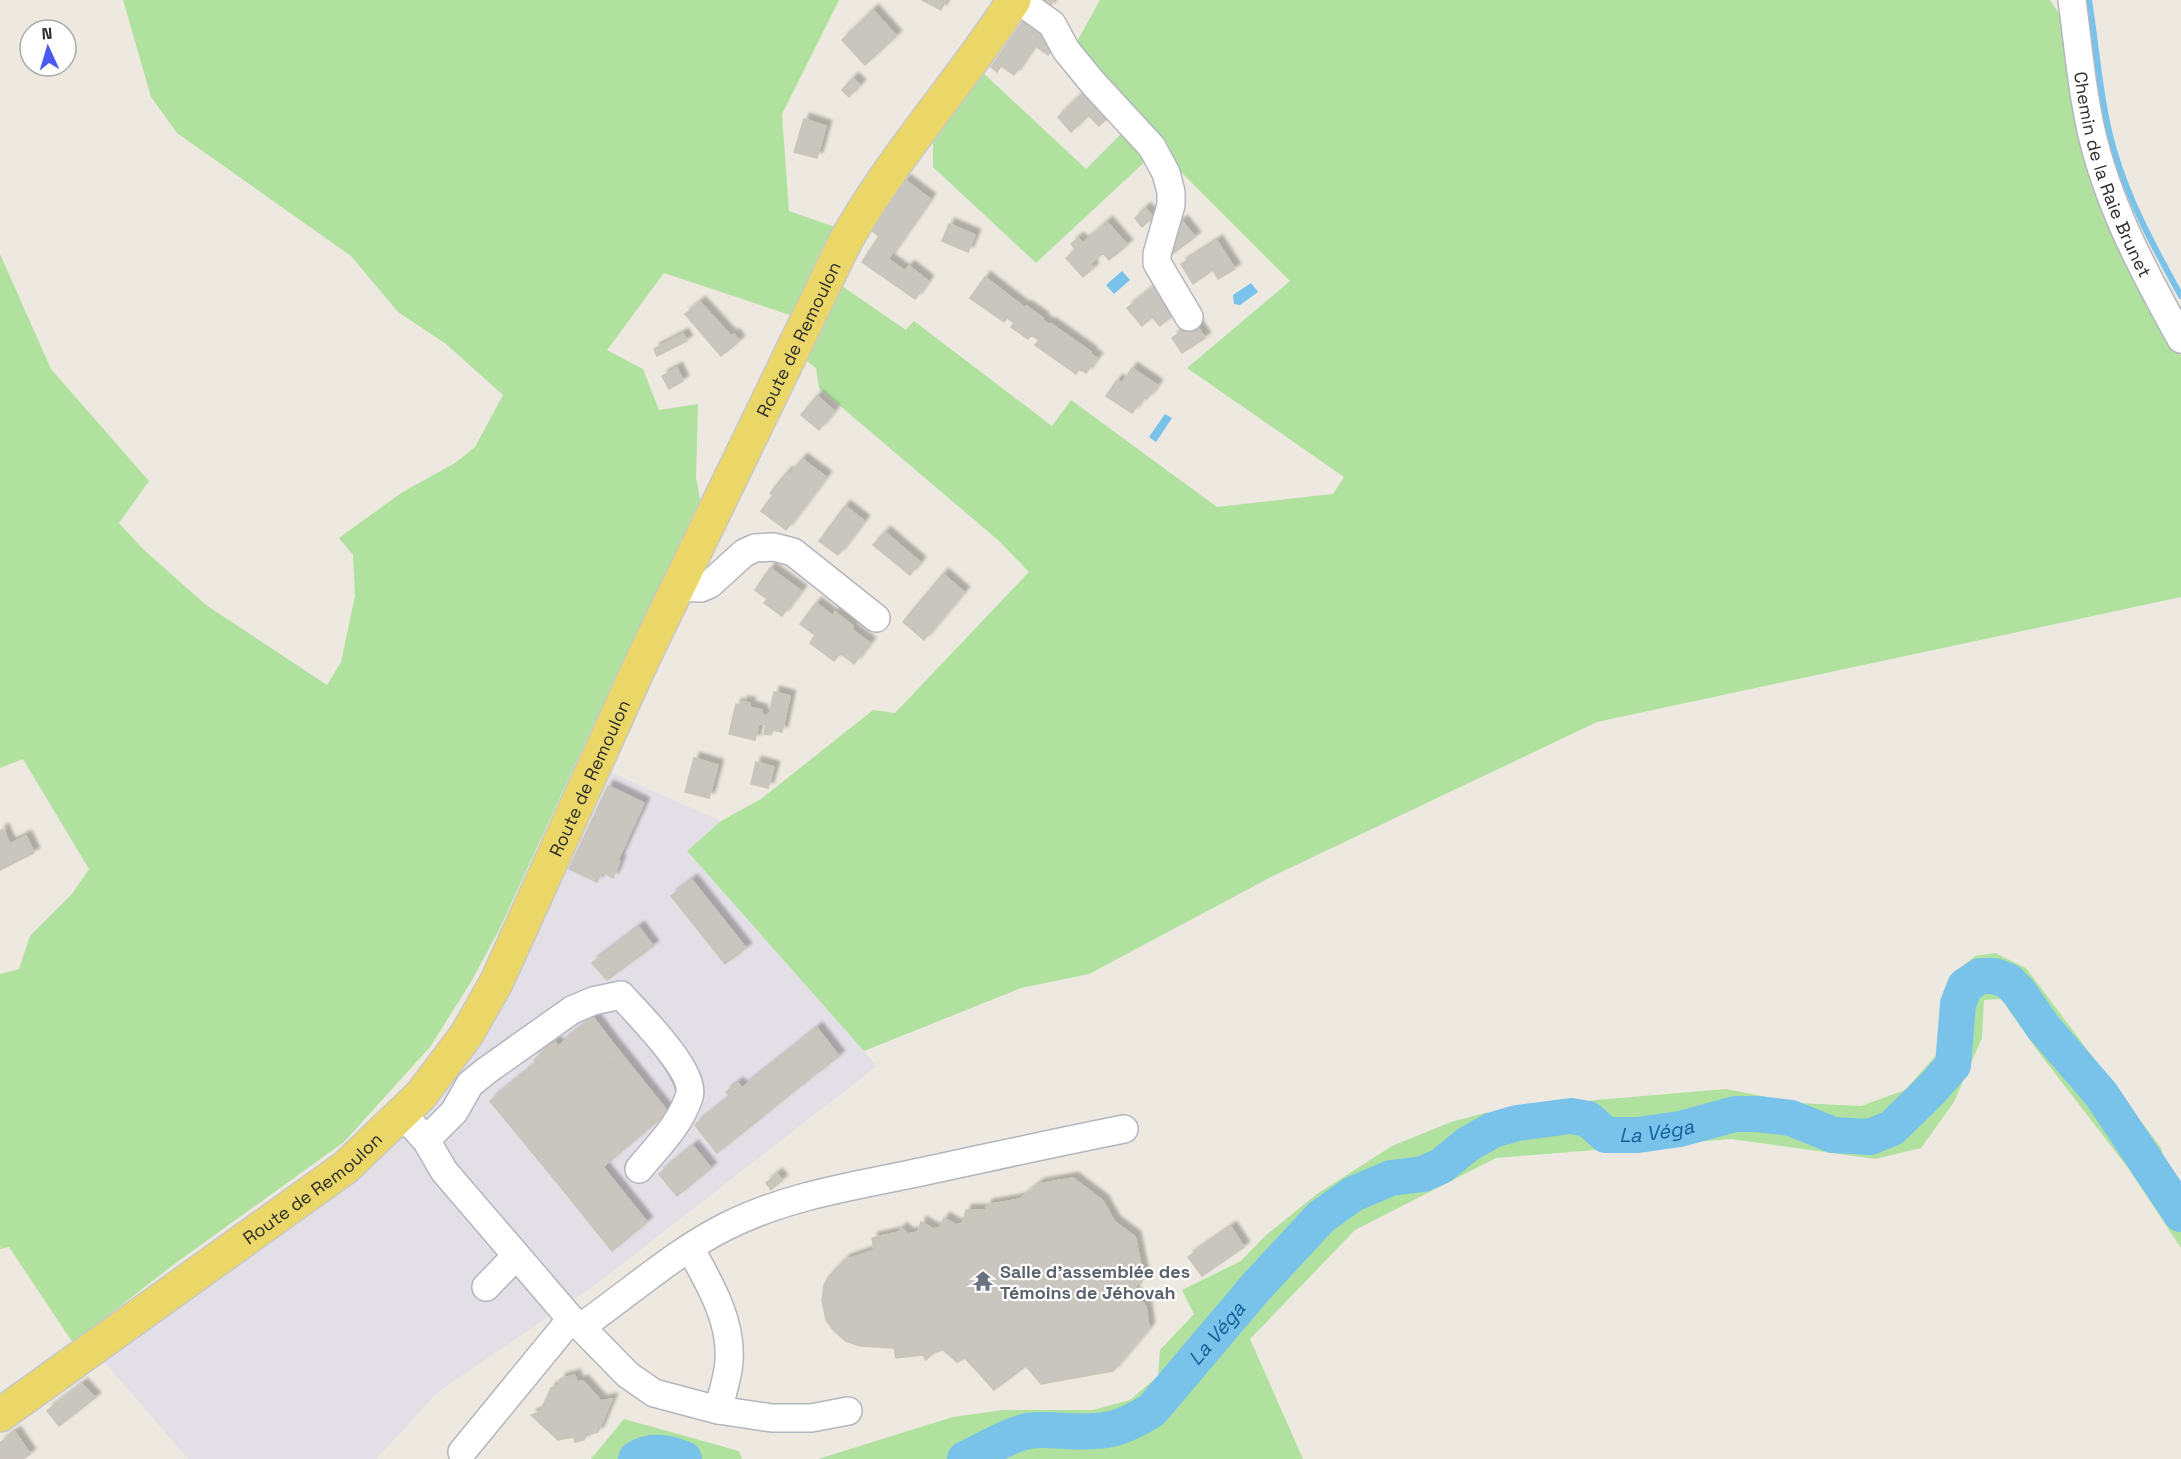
<svg xmlns="http://www.w3.org/2000/svg" width="2181" height="1459" viewBox="0 0 2181 1459" font-family="'Space Grotesk',sans-serif">
  <style>
    .industrial { fill: #e2e0e6 }
    .green { fill: #b0e19f }
    .water { fill: #79c2ea }
    .lines { fill: none; stroke-linecap: round; stroke-linejoin: round }
    .stream { stroke: #79c2ea; stroke-width: 6 }
    .river { stroke: #79c2ea; stroke-width: 36 }
    .building { fill: #c9c5bf; stroke: #c9c5b9; stroke-width: 1.5; filter: url(#shadow) }
    .minor-casing { stroke: #b3b5bf; stroke-width: 30 }
    .major-casing { stroke: #c8c8c8; stroke-width: 36 }
    .minor { stroke: #fff; stroke-width: 27 }
    .major { stroke: #ebd767; stroke-width: 33 }
    .labels { text-anchor: middle; dominant-baseline: central; stroke-width: 4.5; stroke-linejoin: round; paint-order: stroke }
    .street-label { font-size: 18px; fill: #2d2d2d; stroke: #fff }
    .worship-label { font-size: 18px; font-weight: bold; fill: #5b616d; stroke: #fff; text-anchor: start }
    .water-label { font-size: 20px; font-style: italic; fill: #146099; stroke: #fff }
  </style>
  <defs>
    <filter id="shadow"><feDropShadow dx="5.5" dy="-5.5" stdDeviation="1.5" flood-color="#0004"/></filter>
  </defs>
  <rect width="100%" height="100%" fill="#ede9e0"/>
  <path class="industrial" d="M606,770l115,51 -34,30 190,215 -282,219 -157,107 -62,67h-188l-87,-101 281,-201 42,-40 27,-33 36,-52z"/>
  <path class="green" d="M123,0h716l-57,114 7,97 46,16 -42,89 -129,-43 -57,77 36,19 16,41 39,-6 -2,74 5,25 -104,214 -98,213 -28,52 -41,65 -86,95 -171,123 -100,78 -64,-96 -9,2v-275l19,-5 11,-33 42,-42 17,-25 -66,-110 -23,9v-514l51,115 98,112 -30,42 24,26 63,56 121,80 14,-23 14,-66 -2,-41 -14,-17 62,-45 54,-30 20,-16 28,-52 -57,-51 -48,-32 -47,-56 -174,-123 -26,-36z
    M1100,0h950l14,21 59,227 58,108v241l-584,125 -324,154 -184,98 -68,14 -157,63 -177,-200 34,-30 40,-22 112,-89 22,3 134,-141 -31,-32 -179,-152 -3,-20 -13,-10 36,-74 67,46 8,-9 138,105 19,-26 146,107 116,-13 11,-17 -157,-109 103,-87 -132,-132 -84,-102z
    M980,70l106,99 40,-40 24,28 -114,106 -103,-96v-25z
    M1995,953l31,15 135,180 5,18 15,21v61l-53,-80 -91,-118 -36,-51 -17,1 -2,38 -28,64 -33,46 -46,11 -144,-20 -235,19 -141,72 -105,109 53,120h-485l135,-42 50,-7h90l37,-10 28,-24 2,-26 34,-36 -12,-24 59,-29 24,-25 52,-42 75,-48 59,-24 34,-9 111,-13 130,-11 72,14 63,3 44,-16 34,-38 19,-82 17,-14z
    M624,1419l115,32 3,8h-151z"/>
  <path class="water" d="M1122,271l8,9 -16,14 -8,-9z
    M1251,283l7,9 -18,13 -6,-1 -1,-9z
    M1165,414l7,4 -16,24 -7,-5z"/>
  <g class="lines">
    <path class="stream" d="M2089,0c8,50 11,102 25,150 15,52 41,99 67,146"/>
    <g class="river">
      <path d="M636,1459c14,-10 33,-6 48,0"/>
      <path id="s1" d="M965,1459c17,-8 46,-25 63,-28 12,-2 24,-1 37,0 37,2 55,0 87,-21l104,-123 65,-70 32,-23 38,-16 32,-4 18,-8 27,-22 25,-14 24,-7 54,-7 17,3 18,16h32l42,-6 55,-15h22l34,4 42,17 37,2 22,-9 40,-39 21,-24 5,-61 7,-18 15,-10h14l14,5 11,11 24,35 58,67 80,120"/>
    </g>
  </g>
  <path class="building" d="M922,0h24l-5,10z
    M1035,0h19l-5,8z
    M873,10l23,26 -31,29 -23,-25z
    M1026,17l19,13 -31,45 -13,-9 -4,6 -6,-5z
    M1045,30l7,20 -4,5 -14,-10z
    M853,78l7,7 -11,12 -7,-7z
    M1086,91l14,14 -19,17 -14,-14z
    M1100,105l10,10 -11,11 -11,-11z
    M1067,108l14,14 -10,10 -13,-15z
    M804,119l22,7 -9,32 -23,-6z
    M905,180l25,19 -42,60 17,12 4,-5 19,15 -13,18 -53,-37 17,-26 -11,-8z
    M1145,208l8,9 -11,10 -7,-9z
    M1182,221l13,16 -30,22 9,-31z
    M1107,222l20,23 -18,15 -6,-7 -13,11 3,4 -10,9 -17,-19 10,-8 -5,-6 7,-6 5,5z
    M949,224l26,11 -7,17 -26,-11z
    M1217,241l18,28 -17,10 -5,-9 -20,14 -12,-20z
    M985,277l40,31 1,-2 17,12 -1,1 7,6 1,-2 41,29 -1,2 7,4 -11,15 -7,-4 -3,5 -41,-29 4,-5 -8,-5 -3,4 -17,-12 3,-4 -7,-5 -3,4 -34,-24z
    M1155,286l21,27 -16,13 -8,-9 -10,9 -15,-18z
    M700,302l31,34 3,-2 5,7 -18,15 -36,-42z
    M1195,323l10,15 -23,15 -10,-15z
    M683,334l4,7 -30,15 -3,-7z
    M677,368l6,13 -14,8 -7,-13z
    M1132,368l25,17 -10,14 -4,-2 -11,16 -26,-17 11,-16 5,3z
    M817,396l17,15 -15,19 -18,-15z
    M802,459l24,18 -40,53 -25,-19 12,-16 -3,-2 17,-21 3,2z
    M845,506l19,15 -26,34 -19,-14z
    M885,532l35,30 -10,13 -37,-30z
    M770,568l31,23 -19,25 -18,-13 3,-4 -12,-9z
    M943,574l21,18 -40,48 -21,-18z
    M816,603l17,13 2,-4 18,14 -2,3 19,14 -16,21 -14,-11 -6,8 -24,-18 5,-8 -15,-11z
    M774,692l16,4 -8,36 -9,-2 -2,5 -7,-1 2,-9 -7,-2 -4,17 -26,-6 7,-30 5,2 1,-4 8,1 -1,4 13,3 -1,4 8,2z
    M694,758l24,7 -9,33 -24,-6z
    M756,762l18,5 -6,21 -17,-4z
    M608,786l36,17 -26,57 2,1 -7,17 -11,-6 -5,10 -28,-13z
    M3,829l7,15 16,-8 8,17 -34,17v-39z
    M692,880l54,68 -21,16 -54,-68z
    M639,927l14,19 -46,34 -15,-17z
    M593,1017l19,25 -15,12 10,12 5,-5 19,24 -5,4 29,34 -50,42 -58,-72 22,-19 -18,-22z
    M817,1028l22,28 -31,24 -22,-27z
    M555,1042l3,4 -7,6 -3,-5z
    M612,1042l56,70 -13,11 -29,-34 5,-4 -19,-24 -5,5 -10,-12z
    M548,1047l3,5 -14,12 -3,-4z
    M551,1052l18,22 -22,19 58,72 -37,31 -78,-95z
    M786,1053l22,27 -91,73 -22,-28 35,-28 -4,-5 12,-9 4,5z
    M693,1146l18,22 -34,28 -18,-22z
    M603,1167l44,55 -35,29 -44,-55z
    M777,1174l5,6 -11,10 -5,-7z
    M1073,1178l30,23 11,20 21,16 8,37 -10,17 13,16 3,21 -36,43 -72,13 -15,-18 -32,24 -29,-32 -8,4 -14,-12 -10,3 -7,7 -3,-5 -27,3 -2,-10 -34,-2 -14,-5 -12,-10 -8,-11 -4,-20 2,-15 5,-9 16,-16 29,-10 -2,-12 27,-6 2,-4 7,6 10,-2 3,-10 12,7 6,-1 5,-10 12,7 7,-2 1,-5 18,4 5,-17 33,-6 19,-15z
    M966,1210h19l-3,12 -18,-4z
    M1231,1227l13,20 -42,29 -14,-19z
    M575,1375l2,7 6,-1 18,20 11,-2 -14,33 -12,3 -2,5 -9,2 -1,-5 -16,3 -27,-25 9,-3 11,-24 8,-3 1,-6z
    M82,1384l13,14 -36,28 -12,-15z
    M15,1432l15,22 -7,5h-23v-16z"/>
  <g class="lines">
    <g class="minor-casing">
      <g id="minor">
        <path d="M1018,0l34,24 14,26 27,33 59,64 14,26 5,19v13l-14,49v9l32,54"/>
        <path id="s2" d="M2072,0c5,36 8,73 15,110 14,82 54,157 94,229"/>
        <path d="M678,587l23,1 9,-4 34,-31 11,-5 19,-1 19,5 83,66"/>
        <path d="M403,1115l23,25 18,31 127,148 10,8 47,48 26,18 64,17 54,8h39l37,-7"/>
        <path d="M426,1140l28,-28 16,-28 16,-13 86,-61 21,-9 28,-6c16,18 77,78 68,102 -9,28 -32,50 -50,72"/>
        <path d="M690,1248c19,35 42,72 39,113 -1,17 -7,33 -11,49"/>
        <path d="M486,1287l30,-31"/>
        <path d="M581,1327c47,-33 97,-77 146,-101 58,-29 121,-39 184,-52 71,-15 142,-31 213,-45"/>
        <path d="M462,1452l109,-133"/>
      </g>
    </g>
    <g class="major-casing">
      <g id="major">
        <path id="s3" d="M0,1415l346,-248 75,-72 46,-61 29,-51 147,-324 201,-415c48,-87 116,-160 170,-244"/>
      </g>
    </g>
    <use href="#minor" class="minor"/>
    <use href="#major" class="major"/>
  </g>
  <defs>
    <g id="temple-bare" transform="scale(1.62)"><path d="M0-6L5-2H3V0L6.5 2.5H4V6H1.5V3h-3V6H-4V2.5H-6.5L-3 0V-2H-5Z" fill="#6b7280" stroke="#fff" stroke-width="2.5" paint-order="stroke"/></g>
  </defs>
  <g fill-rule="evenodd">
    <use href="#temple-bare" x="983" y="1281"/>
  </g>
  <g class="labels">
    <g class="street-label">
      <text stroke="none"><textPath href="#s2" startOffset="180">Chemin de la Raie Brunet</textPath></text>
      <text stroke="none"><textPath href="#s3" startOffset="1376">Route de Remoulon</textPath></text>
      <text stroke="none"><textPath href="#s3" startOffset="890">Route de Remoulon</textPath></text>
      <text stroke="none"><textPath href="#s3" startOffset="386">Route de Remoulon</textPath></text>
    </g>
    <g class="worship-label">
      <text x="1000" y="1271">Salle d'assemblée des<tspan x="1000" dy="21">Témoins de Jéhovah</tspan></text>
    </g>
    <g class="water-label">
      <text stroke="none"><textPath href="#s1" startOffset="822">La Véga</textPath></text>
      <text stroke="none"><textPath href="#s1" startOffset="298">La Véga</textPath></text>
    </g>
  </g>
  <g transform="translate(48 48) rotate(356)"><circle r="28" fill="#ffffff" stroke="#ababab" stroke-width="1.5"/>
  <path d="M0-4.5L10 22L0 15L-10 22Z" fill="#485af2"/>
  <text y="-9" font-size="16" font-weight="bold" text-anchor="middle" fill="#2d2d2d">N</text>
  </g>
</svg>
